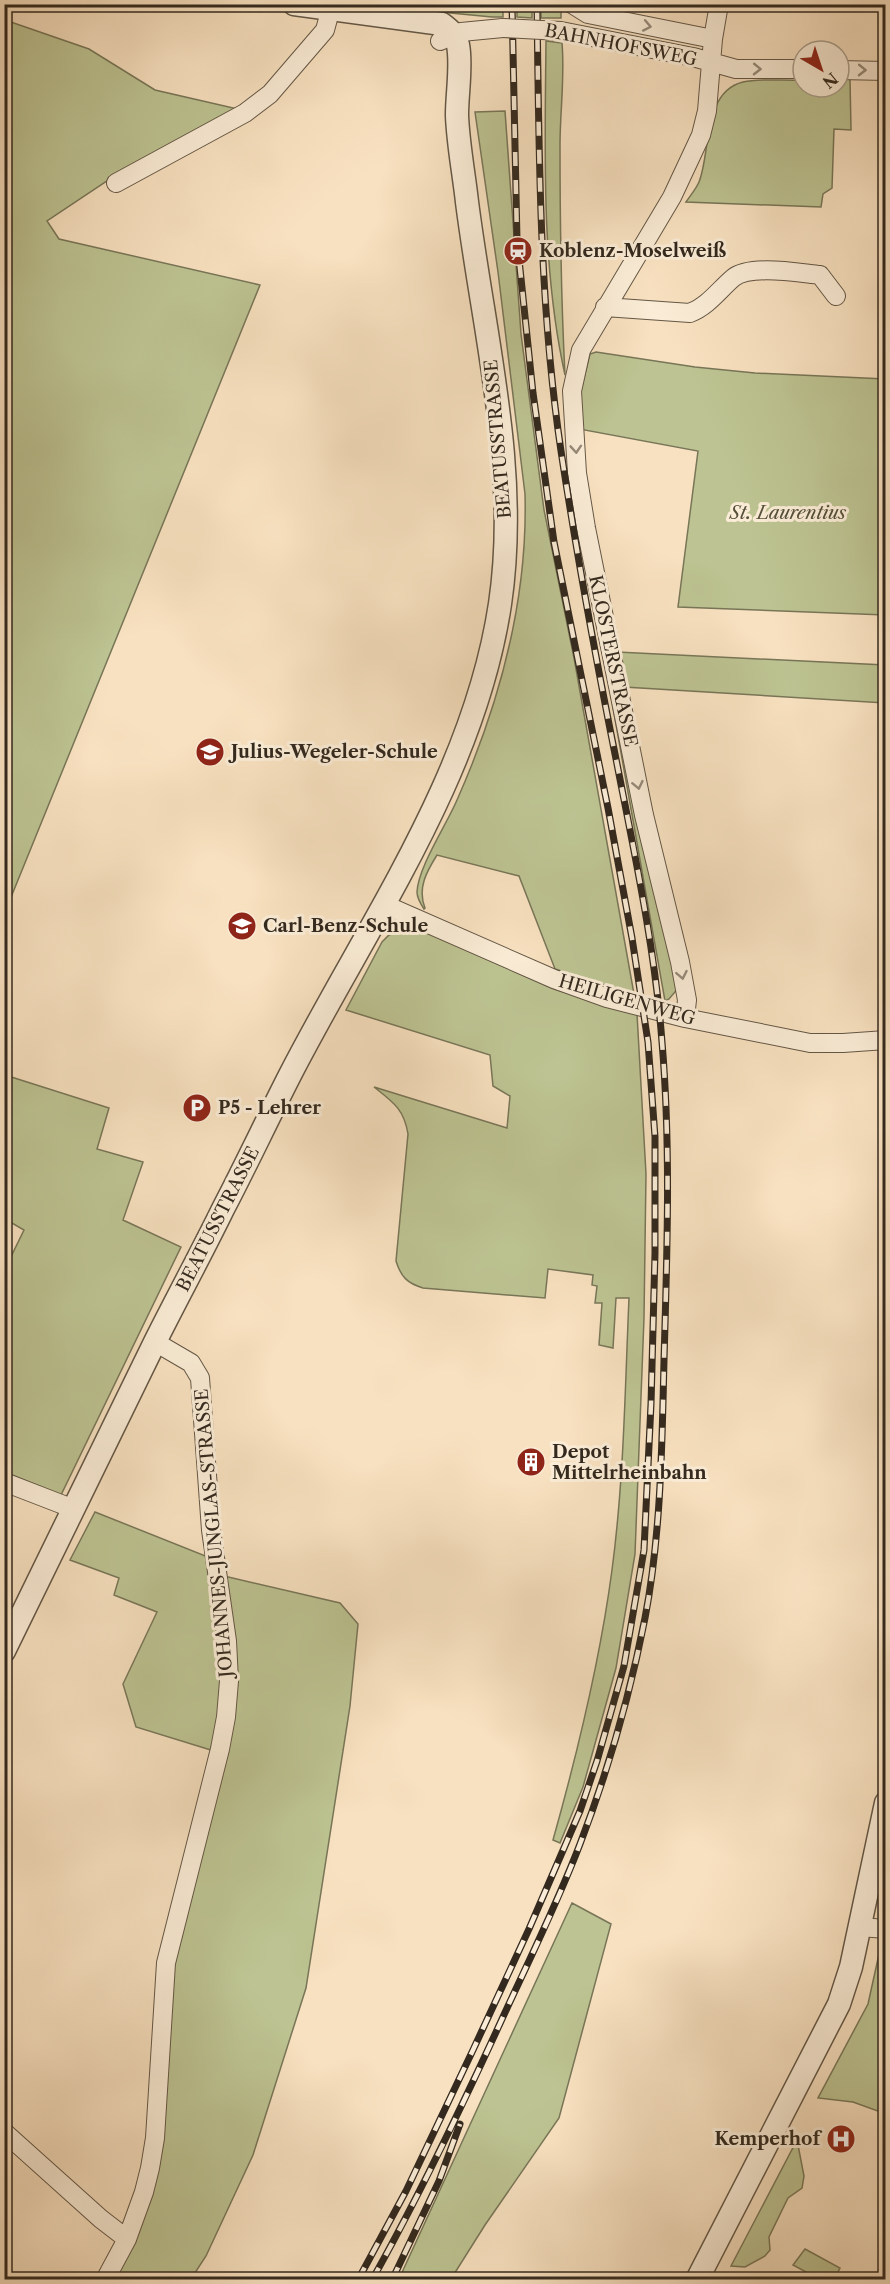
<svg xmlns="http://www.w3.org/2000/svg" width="890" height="2284" viewBox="0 0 890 2284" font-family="'Libre Caslon Text',serif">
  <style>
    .green { fill: #bdc392; stroke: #787658; stroke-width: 1.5 }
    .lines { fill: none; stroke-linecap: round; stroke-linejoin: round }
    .minor-casing { stroke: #645746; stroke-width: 20 }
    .tertiary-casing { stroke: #645746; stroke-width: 25 }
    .minor { stroke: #faecd6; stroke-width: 18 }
    .tertiary { stroke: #faecd6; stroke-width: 22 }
    .rail-casing { stroke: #33291e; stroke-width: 7 }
    .rail { stroke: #faecd6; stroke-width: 4.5; stroke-dasharray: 14; stroke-linecap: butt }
    .minor-bridge-casing { stroke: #645746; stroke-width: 20; stroke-linecap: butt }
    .minor-bridge { stroke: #faecd6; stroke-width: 18 }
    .oneway { stroke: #968a7a }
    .labels { text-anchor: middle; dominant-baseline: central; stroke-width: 6; stroke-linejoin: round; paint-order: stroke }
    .street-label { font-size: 18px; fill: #33291e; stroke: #faecd6 }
    .poi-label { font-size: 18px; font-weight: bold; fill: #33291e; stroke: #faecd6; text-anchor: start }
    .park-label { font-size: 18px; font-style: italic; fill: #56503b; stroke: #faecd6 }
  </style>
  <rect width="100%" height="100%" fill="#f8e1c0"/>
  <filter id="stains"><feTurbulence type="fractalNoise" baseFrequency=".00333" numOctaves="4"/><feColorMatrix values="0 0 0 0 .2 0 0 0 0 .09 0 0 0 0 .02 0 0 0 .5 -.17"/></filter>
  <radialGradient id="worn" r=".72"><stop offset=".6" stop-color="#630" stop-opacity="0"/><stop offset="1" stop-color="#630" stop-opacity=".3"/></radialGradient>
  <path class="green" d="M367,5h136v12h-11z
    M517,5h15v13l-15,-1z
    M541,5h20v13h-20z
    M5,20l84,29 66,41 87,20 -135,71 -60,40 12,18 201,46 -255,627z
    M546,41l16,2c3,34 -2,68 -2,102 0,77 1,153 5,230 -24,-108 -20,-223 -19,-334z
    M839,79h11l1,51 -17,-1 -2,59 -9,6 -2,13 -135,-5c4,-6 10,-13 13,-20 12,-29 3,-90 44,-100 18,-4 41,-1 60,-2v7h36z
    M505,111l16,223 23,176 30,148 60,336 -79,-25 -36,-93 -82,-21c-10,16 -20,33 -12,53l-1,1c-4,-6 -7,-11 -7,-17 1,-25 30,-68 40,-92 43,-97 71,-200 68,-306l-27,-222 -23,-160z
    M596,352l99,15 60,6 130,6v236l-207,-8 20,-156 -119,-22v-31l11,-44z
    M603,651l77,335 -11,13 -4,2z
    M617,652l268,13v38l-261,-16z
    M408,928l13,2 133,59 83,25 9,160 -2,144 -9,236 -19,114 -33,119 -23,56 -7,-3c25,-89 47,-179 59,-270 12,-90 13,-182 17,-272h-13l-3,50 -14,-3 3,-42h-7l2,-17 -5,-1 1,-10 -45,-6 -3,29 -122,-10c-16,-5 -22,-11 -27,-27l12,-127c-4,-25 -15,-32 -34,-47l133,41 3,-32 -17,-10 -3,-31 -144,-45 36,-68 7,-7z
    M5,1075l104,33 -12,41 46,13 -20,58 58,27 -120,248 -56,-23 -1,-201 20,-41 -19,-11z
    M95,1512l113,45 16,123 -10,71 -78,-24 -13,-43 34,-72 -43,-17 5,-17 -49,-18z
    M224,1576l116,27 18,21 -8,82 -44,282 -53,167 -47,101 -15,23 -77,1 17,-32 39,-270 58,-233z
    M572,1903l39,21 -52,194 -74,107 -34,54h-52z
    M883,1936h2v193l-7,-18 -25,-9 -35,-4 50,-94z
    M797,2140l7,36 -2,12 -14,10 -19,39 1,13 -5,6 -20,11 -14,-1z
    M805,2249l35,19 -4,8 6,3h-38l4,-6 -15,-8z"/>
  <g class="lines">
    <g class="minor-casing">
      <path id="minor" d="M572,4l16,10 125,25
        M561,31l132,26 43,12h67
        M440,41l21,-9 42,-4
        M839,70l47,1
        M116,183l129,-70 25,-19 55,-64 7,-26
        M605,307l85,6c18,-7 29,-23 43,-35 17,-14 66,-5 87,-3l16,21
        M383,904l171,75 53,19 78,20 125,25h33l43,-3
        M685,1018l2,-18 -7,-38 -36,-147 -58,-287 -9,-55 -5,-82 9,-41 91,-153 29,-62 6,-24 6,-72 6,-35
        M4,1482l70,27
        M860,1927l26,2
        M4,2132l97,87 26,20
        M105,2280l22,-41 17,-47 6,-24 5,-30 11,-175 54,-214 6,-32 3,-36 -2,-40 -16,-111 -11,-152 -9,-15 -36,-21"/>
    </g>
    <g class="tertiary-casing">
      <path id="tertiary" d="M4,1651c51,-103 100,-206 151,-309 22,-44 46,-88 68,-133 23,-44 44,-89 67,-134 78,-152 184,-298 210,-471 20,-135 -16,-268 -33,-402 -3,-28 -9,-58 -10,-87 0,-22 5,-50 1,-70 -2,-10 -8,-15 -16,-21l-148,-20
        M697,2280l142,-276 12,-37 35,-164"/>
    </g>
    <use href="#minor" class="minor"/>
    <use href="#tertiary" class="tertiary"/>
    <g class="rail-casing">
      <path id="rail" d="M358,2280l48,-89 67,-141 56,-121 51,-118 17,-50 27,-95 20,-116 7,-146 4,-151v-116l-7,-95 -16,-104 -24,-130 -54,-266 -21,-149 -16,-153 -5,-236
        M372,2280c50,-89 94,-182 136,-274 25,-54 51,-107 72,-162 28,-73 50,-149 65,-226 16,-83 17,-173 19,-258 3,-105 7,-212 -2,-318 -7,-93 -27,-186 -45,-278 -21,-104 -40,-208 -56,-313 -22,-148 -22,-298 -24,-447
        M392,2280l47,-99 21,-57"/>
    </g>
    <use href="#rail" class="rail"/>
    <g class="minor-bridge-casing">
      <path id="minor-bridge" d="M503,28l58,3"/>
    </g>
    <use href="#minor-bridge" class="minor-bridge"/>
  </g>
  <defs><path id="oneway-chevron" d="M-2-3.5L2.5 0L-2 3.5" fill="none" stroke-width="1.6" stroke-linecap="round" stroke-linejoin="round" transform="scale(1.5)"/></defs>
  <g class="oneway">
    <use href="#oneway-chevron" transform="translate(647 26) rotate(11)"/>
    <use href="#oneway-chevron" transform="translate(757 69) rotate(1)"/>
    <use href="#oneway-chevron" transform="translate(862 70) rotate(1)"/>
    <use href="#oneway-chevron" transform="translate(576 449) rotate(86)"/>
    <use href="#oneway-chevron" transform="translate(638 785) rotate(78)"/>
    <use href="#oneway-chevron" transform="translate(682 975) rotate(79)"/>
  </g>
  <defs>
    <g id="station-disc" transform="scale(1.5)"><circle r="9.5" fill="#8f2418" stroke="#faecd6"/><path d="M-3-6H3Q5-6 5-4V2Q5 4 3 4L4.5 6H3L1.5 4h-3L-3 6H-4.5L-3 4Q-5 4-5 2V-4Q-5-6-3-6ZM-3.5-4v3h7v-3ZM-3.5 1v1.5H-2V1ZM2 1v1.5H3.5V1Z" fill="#fff"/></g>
    <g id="school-disc" transform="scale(1.5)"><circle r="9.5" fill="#8f2418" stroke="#faecd6"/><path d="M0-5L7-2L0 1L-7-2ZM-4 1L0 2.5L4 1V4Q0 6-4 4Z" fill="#fff"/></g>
    <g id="parking-disc" transform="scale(1.5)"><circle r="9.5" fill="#8f2418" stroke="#faecd6"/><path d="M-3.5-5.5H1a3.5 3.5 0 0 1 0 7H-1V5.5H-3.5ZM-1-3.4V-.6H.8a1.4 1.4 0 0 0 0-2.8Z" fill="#fff"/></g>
    <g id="building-disc" transform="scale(1.5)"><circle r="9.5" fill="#8f2418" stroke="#faecd6"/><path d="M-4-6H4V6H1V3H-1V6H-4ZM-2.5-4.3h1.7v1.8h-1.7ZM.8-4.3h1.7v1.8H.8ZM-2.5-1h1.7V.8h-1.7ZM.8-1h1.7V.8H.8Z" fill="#fff"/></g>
    <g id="hospital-disc" transform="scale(1.5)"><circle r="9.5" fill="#8f2418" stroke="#faecd6"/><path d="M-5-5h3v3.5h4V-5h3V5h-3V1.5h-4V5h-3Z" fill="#fff"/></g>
  </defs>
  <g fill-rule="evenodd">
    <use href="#station-disc" x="518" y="251"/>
    <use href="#school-disc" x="210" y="752"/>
    <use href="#school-disc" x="242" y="926"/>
    <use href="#parking-disc" x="197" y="1108"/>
    <use href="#building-disc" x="531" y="1462"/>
    <use href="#hospital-disc" x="841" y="2139"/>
  </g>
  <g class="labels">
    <g class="street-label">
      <text transform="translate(621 45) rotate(11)">BAHNHOFSWEG</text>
      <text transform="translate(498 439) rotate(-95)">BEATUSSTRASSE</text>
      <text transform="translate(613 661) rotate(78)">KLOSTERSTRASSE</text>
      <text transform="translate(627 1000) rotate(16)">HEILIGENWEG</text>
      <text transform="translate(218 1219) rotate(-63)">BEATUSSTRASSE</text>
      <text transform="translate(214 1533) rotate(-95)">JOHANNES-JUNGLAS-STRASSE</text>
    </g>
    <g class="poi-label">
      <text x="539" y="251">Koblenz-Moselweiß</text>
      <text x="231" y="752">Julius-Wegeler-Schule</text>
      <text x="263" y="926">Carl-Benz-Schule</text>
      <text x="218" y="1108">P5 - Lehrer</text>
      <text x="552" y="1452">Depot<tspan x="552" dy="21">Mittelrheinbahn</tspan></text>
      <text x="820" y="2139" text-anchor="end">Kemperhof</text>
    </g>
    <g class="park-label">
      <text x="788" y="513">St. Laurentius</text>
    </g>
  </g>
  <rect width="890" height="2284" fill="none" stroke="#f8e1c0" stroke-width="24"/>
  <rect x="6" y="6" width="878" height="2272" fill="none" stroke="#33291e" stroke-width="3"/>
  <rect x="12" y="12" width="866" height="2260" fill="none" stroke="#33291e" stroke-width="1.5"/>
  <g transform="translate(821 69) rotate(141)"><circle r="28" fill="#faecd6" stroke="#aa9e8c" stroke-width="1.5"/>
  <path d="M0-4.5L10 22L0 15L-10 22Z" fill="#8f2418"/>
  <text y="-9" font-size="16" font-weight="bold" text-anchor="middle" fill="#33291e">N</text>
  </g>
  <rect width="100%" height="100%" filter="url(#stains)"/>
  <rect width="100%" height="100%" fill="url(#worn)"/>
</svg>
